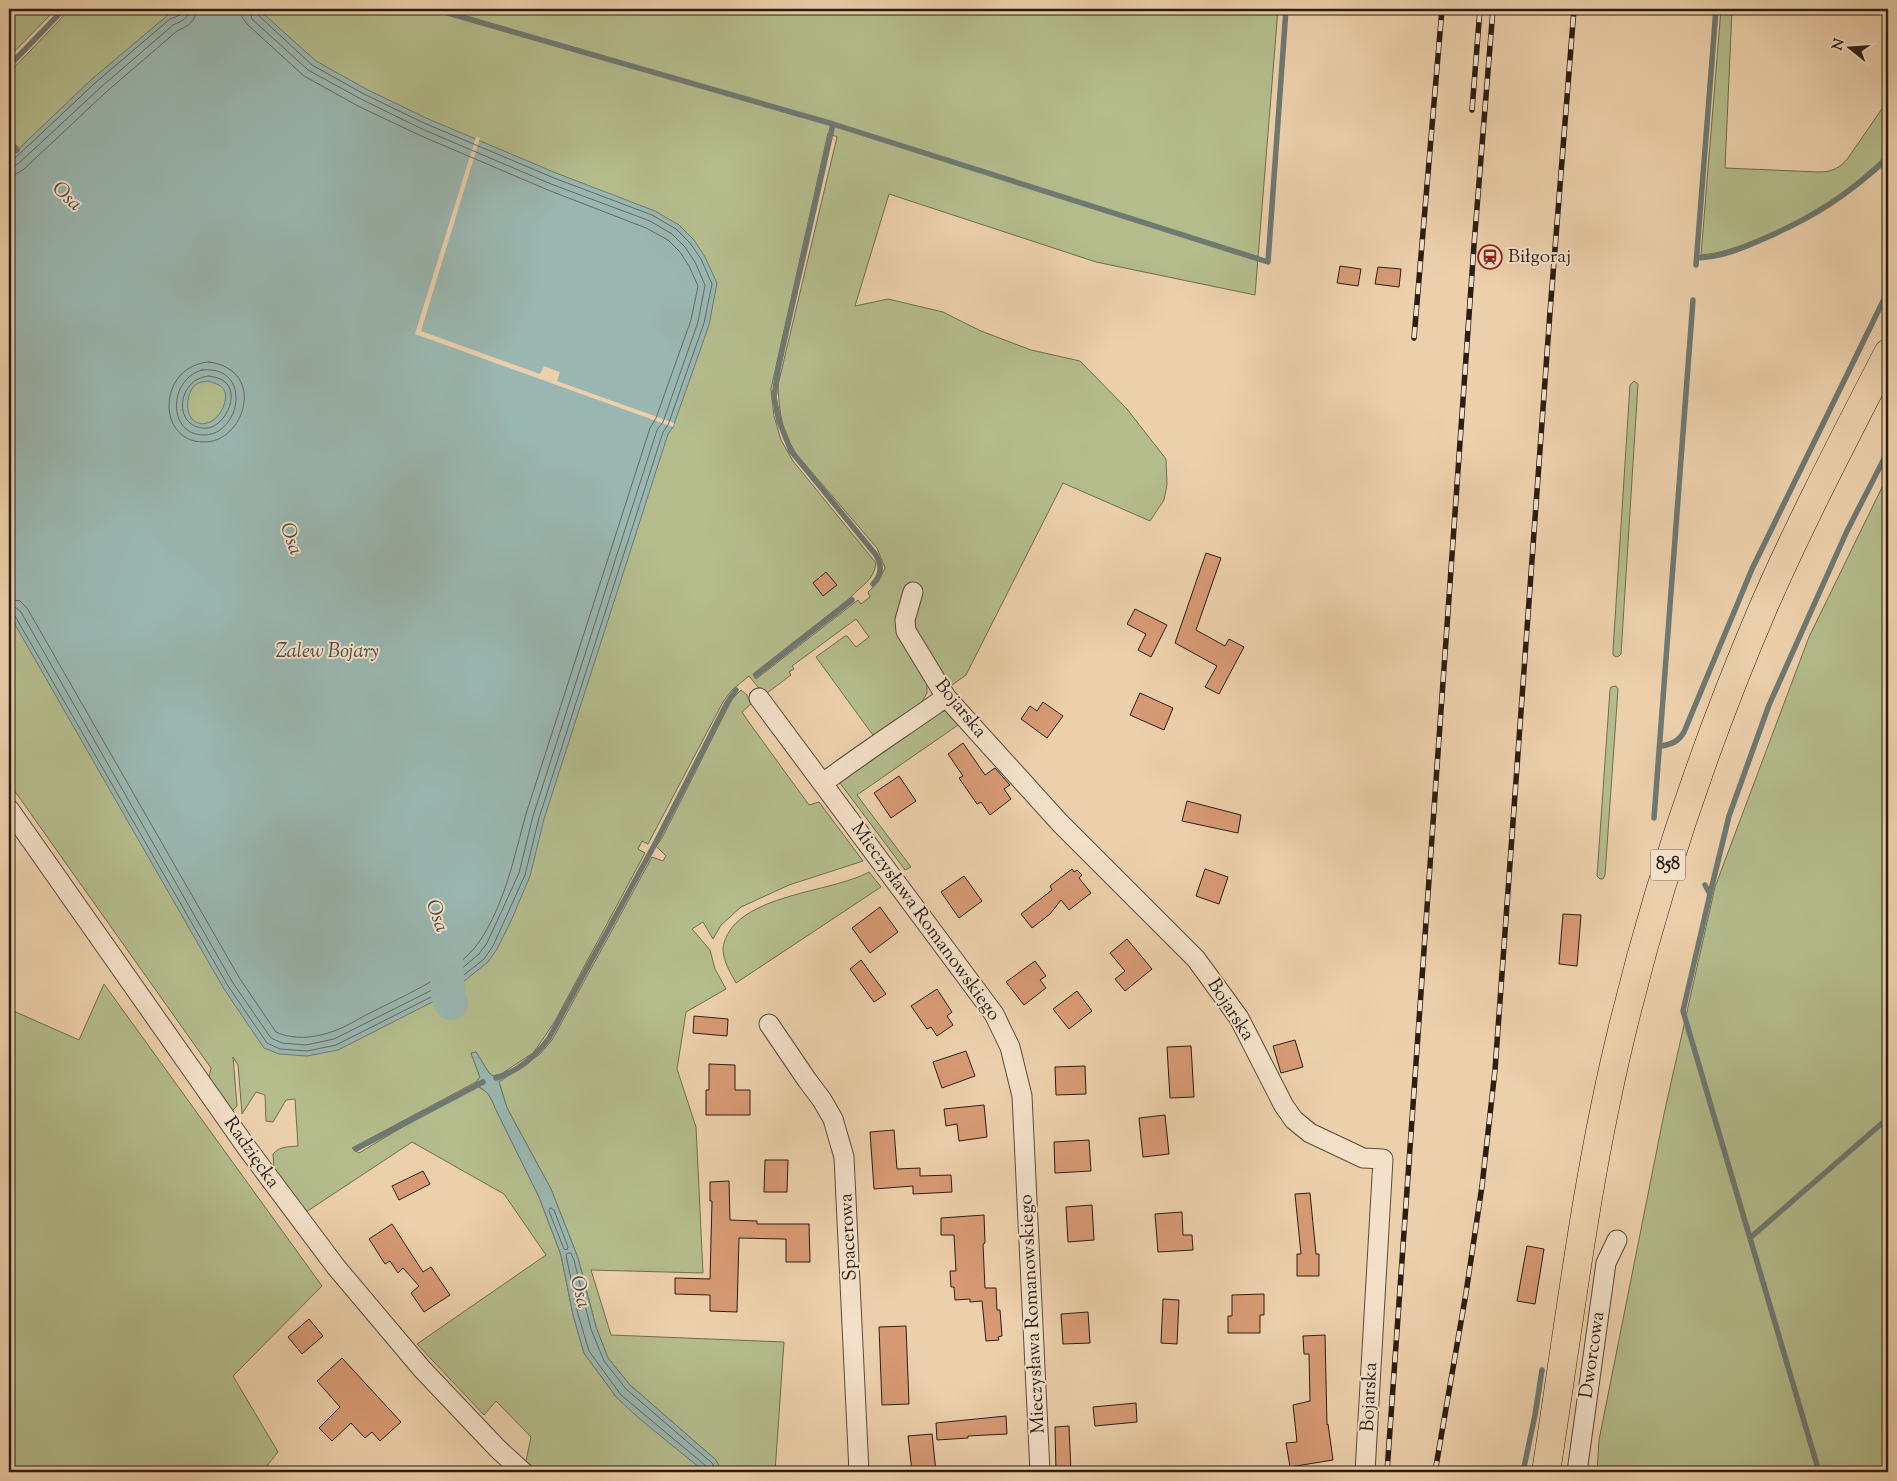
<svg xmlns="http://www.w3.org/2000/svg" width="1897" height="1481" viewBox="0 0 1897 1481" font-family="'Sorts Mill Goudy',serif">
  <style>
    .green { fill: #b4bc8c; stroke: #706c50; fill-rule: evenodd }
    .water { fill: #9ab6b0; stroke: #6e7972; fill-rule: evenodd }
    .pier { fill: #ecd0ab }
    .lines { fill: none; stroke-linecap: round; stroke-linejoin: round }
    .shore { stroke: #636a62; stroke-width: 1 }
    .stream { stroke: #6e7972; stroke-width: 5.5 }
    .river { stroke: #9ab6b0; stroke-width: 34 }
    .building { fill: #d79a74; stroke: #2c1d15 }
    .minor-casing { stroke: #5c4a3a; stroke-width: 21 }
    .primary-casing { stroke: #2c1d15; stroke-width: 29 }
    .minor { stroke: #f3e0c8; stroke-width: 19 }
    .primary { stroke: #ecd0ab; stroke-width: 28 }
    .rail-casing { stroke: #2c1d15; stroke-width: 5.5 }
    .rail { stroke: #f3e0c8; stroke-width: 4; stroke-dasharray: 11; stroke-linecap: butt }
    .labels { text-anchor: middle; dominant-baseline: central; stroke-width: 4; stroke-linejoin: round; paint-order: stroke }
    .shield { fill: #f3e0c8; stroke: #68584b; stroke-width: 1 }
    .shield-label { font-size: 18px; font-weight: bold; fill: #2c1d15 }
    .poi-label { font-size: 19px; fill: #2c1d15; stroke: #f3e0c8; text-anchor: start }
    .street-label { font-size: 19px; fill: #2c1d15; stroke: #f3e0c8 }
    .water-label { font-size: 20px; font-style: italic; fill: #4d4b44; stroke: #f3e0c8 }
  </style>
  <rect width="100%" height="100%" fill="#ecd0ab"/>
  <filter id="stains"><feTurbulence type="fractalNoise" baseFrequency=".004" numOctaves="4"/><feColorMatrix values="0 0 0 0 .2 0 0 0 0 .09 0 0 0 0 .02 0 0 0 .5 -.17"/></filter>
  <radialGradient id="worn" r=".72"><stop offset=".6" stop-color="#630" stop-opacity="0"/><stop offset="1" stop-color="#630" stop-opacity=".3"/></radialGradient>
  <path class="green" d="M9,9h47l-47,48z
    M70,9h1208l-23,286 -159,-33 -207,-68 -34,112 33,-7 55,13 38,19 50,19 49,11 47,48 39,50 1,26 -3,15 -14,21 -87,-38 -97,192 -18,13c-8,-13 -36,-50 -38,-63 -2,-12 6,-24 10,-34l-9,-4 -11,23 -1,15 6,16 22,37v15l-11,19 -41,26 -59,-81 29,-21h2l9,11 13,-10 -13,-18 -64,47 2,3 -5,3 2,3 -24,18 -9,-6 -9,-11 -17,14 -9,12 -75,142 -6,-3 -4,8 7,4 -90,168 -12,18 -10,14 -32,21 -8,2 -4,-3 -13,-21 -5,1 9,24 -4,5 -124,66 7,5 50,-30 68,-37 11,7 51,104 22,58 12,60 11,38 33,45 88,74h-167l-12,-11 5,-24 -35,-36 -12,14 -67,-71 129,-89 -42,-61 -92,-52 -106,70 -32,-43 -1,-15c7,-8 15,-7 25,-8l-3,-47 -9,1 -13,22 -7,-1 -1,-26 -9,-3 -14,22 -4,-49 -5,-8 4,49 -5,5 -23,-33 2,-10 -202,-285v-710zM828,133l9,4 -59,248c1,28 4,47 19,70l80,93 8,20 -7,14 -10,10 2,5 -9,7 -3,-4 -102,79 -3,-5 97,-76c10,-12 24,-17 26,-35l-83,-102 -12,-21 -7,-24 -3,-27z
    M1721,9h11l-7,159 94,4c13,0 21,-4 29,-14l40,-58v53c-38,39 -84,68 -135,88 -19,7 -31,12 -52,14z
    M1634,381l4,3 -17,270 -2,2 -3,1 -3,-2v-4l17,-266z
    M1888,475v997h-291l2,-32 65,-326 51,-227 94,-250z
    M1616,686l2,3 -13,186 -2,4h-3l-3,-3 13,-186 1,-3z
    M741,690l6,5 4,9 -9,8 6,9 61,84 10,-3 44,59 -74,24 -48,22 -20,18 -8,14 -10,-17 -11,7 18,21 5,19 11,20 -40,23 -9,57 19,58 7,146 -112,-3 20,65 173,7 -9,130h-53l-6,-12 -86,-75 -22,-27 -12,-31 -18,-69 -27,-69 -44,-81 -8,-26 41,-28 12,-14 100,-183 11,4 3,-5 -10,-10 6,-8 70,-139z
    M948,710l13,13 -104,72 54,72 -6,3 -65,-87 97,-70z
    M869,872l12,15 -145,96c-6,-11 -16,-27 -12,-40 14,-49 107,-50 145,-71z
    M104,984l218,302 -89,90 45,76 -16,20h-253v-463l70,31z"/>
  <path class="water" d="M183,9h75l58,52 50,28 60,29 130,55 99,38 24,14 15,15 11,17 12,26 -8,42 -36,102 -5,7 -124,385 -14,57 -19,45 -14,28 -9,13 -40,32 -110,56 -31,6 -28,-2 -15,-6 -40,-59 -215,-375v-456l83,-79 76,-64zM208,381c14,4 21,8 16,24 -4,13 -20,26 -32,14 -7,-8 -5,-25 2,-33 4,-4 9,-4 14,-5z
    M476,1052l13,21 4,3 8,-2 1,4 -3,4 8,26 44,81 27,69 18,69 12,31 22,27 86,75 6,12h-17l-64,-52 -24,-22 -33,-45 -11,-38 -12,-60 -22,-58 -44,-89c-4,-11 -7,-17 -18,-22l-1,-4 4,-5 -9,-24z"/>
  <path class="pier" d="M476,137l4,1 -59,193 119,43 4,-8 16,6 -3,9 117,42 -1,4 -258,-93z"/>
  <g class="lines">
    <path class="shore" d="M9,161l5,-2 81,-76 75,-64 10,-4 2,-6
      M9,167l9,-3 82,-76 73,-63c9,-4 15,-6 16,-16
      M9,175l7,-1 7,-4 82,-77 72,-62c11,-5 19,-9 19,-22
      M209,362c59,8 35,81 -5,80 -49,0 -46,-77 5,-80z
      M202,370c51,-5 39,65 2,65 -37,0 -36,-56 -2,-65z
      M209,376c5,1 11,2 15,5 18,13 -1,51 -22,47 -30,-4 -24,-50 7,-52z
      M9,599l11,2 7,7 213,371 36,53c17,8 38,6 55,0 14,-4 28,-14 41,-20 33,-17 86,-39 107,-70 26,-38 35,-85 47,-128l124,-386 6,-10 35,-98 7,-34 -9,-20 -9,-14 -12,-12 -22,-12 -98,-38 -129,-55 -61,-29 -54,-30 -57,-52 -5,-7 -1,-8
      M9,606l6,1 6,5 212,371 38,55 11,5 24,2 28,-6 108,-54 37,-31 8,-11 32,-70 14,-57 124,-386 6,-8 35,-100 7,-37 -10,-23 -10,-15 -13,-13 -22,-13 -99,-37 -129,-55 -61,-30 -53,-29 -56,-51 -3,-10
      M9,613l6,3 213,370 39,57 13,6 27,2 29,-6 109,-55 39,-31 9,-13 32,-71 14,-57 124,-386 5,-7 36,-102 8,-39 -11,-25 -11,-16 -14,-14 -24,-14 -98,-37 -130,-55 -60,-29 -52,-29 -55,-51 -2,-5
      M551,1208l3,2 14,37 -1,3 -3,-1 -15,-38z
      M708,1472l-2,-6 -85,-71 -32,-44 -11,-37 -12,-59 2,-2h3l3,7 17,69 13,32 22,28 86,74 5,9"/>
    <path class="stream" d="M434,9l399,115 435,138 18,-253
      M9,66l55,-57
      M833,124l-55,245 -4,28 5,24 12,30 85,104c6,11 6,19 -3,29
      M13,145l4,5
      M1697,258c24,-1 44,-9 66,-19 51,-22 85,-44 125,-81
      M1696,265l20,-256
      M756,675l96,-75
      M1661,746c11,-2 17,-4 23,-14l68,-163 136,-278
      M1654,818l39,-518
      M1705,885l5,9 -27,117 136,461
      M1710,894l19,-78 40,-111 78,-174 41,-80
      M496,1078c21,-6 40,-22 53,-40l107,-196 71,-139 9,-13
      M356,1149l127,-67
      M1750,1238l138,-120
      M1523,1472l12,-57 7,-45"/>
    <path class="river" d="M445,947l3,47 3,9"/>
  </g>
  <path class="building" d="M1340,266l21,3 -3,17 -21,-3z
    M1378,267l23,2 -2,18 -24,-3z
    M1206,553l15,5 -25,72 29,16 4,-7 15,8 -25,47 -14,-7 12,-21 -42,-23z
    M826,572l11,13 -14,11 -10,-13z
    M1135,609l32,16 -16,32 -13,-7 8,-16 -19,-10z
    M1140,693l33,15 -9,22 -34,-15z
    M1043,702l20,14 -16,22 -26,-19 9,-13 7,5z
    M963,743l22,32 10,-7 15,17 -6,4 7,10 -21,16 -9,-13 -4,2 -18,-26 4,-2 -15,-22z
    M899,776l17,25 -25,17 -17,-25z
    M1187,801l54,14 -3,18 -56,-12z
    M1072,869l2,3 3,-2 5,5 -3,3 12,15 -22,17 -8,-10 -11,14 -18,14 -11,-14 31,-24 -2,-4z
    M1205,869l23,8 -9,27 -23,-8z
    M964,876l18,25 -23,17 -18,-26z
    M880,907l18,25 -28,21 -18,-25z
    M1563,914l18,1 -4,51 -18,-2z
    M1127,939l25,30 -27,22 -10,-12 10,-8 -15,-18z
    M861,960l25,34 -12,8 -24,-33z
    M1035,961l11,15 -6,4 6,8 -22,17 -18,-23z
    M937,989l15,23 -5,4 6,9 -16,11 -6,-9 -4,2 -16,-23z
    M1077,991l15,20 -23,18 -16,-20z
    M694,1016l34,3 -1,17 -34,-3z
    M1295,1040l8,27 -22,6 -8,-27z
    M1191,1046l3,51 -24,1 -3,-51z
    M966,1051l9,25 -33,12 -9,-26z
    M709,1064l26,1v25h15v25h-44v-25h3z
    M1085,1066l1,28 -30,1 -1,-28z
    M984,1105l3,32 -28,4 -2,-17 -11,2 -2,-17z
    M1165,1115l4,39 -26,3 -4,-39z
    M894,1130l3,39 23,-1v8l31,-1 1,17 -39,2v-8l-39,3 -4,-57z
    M1089,1140l2,31 -36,2 -1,-31z
    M765,1160h23l-1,32h-23z
    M423,1171l7,13 -31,16 -7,-14z
    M729,1181l1,39 27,1v3h52l1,38h-24v-23h-3l-44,-1 -2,74 -27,-1v-16l-35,-1v-16l35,1 2,-78h-2v-19z
    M1310,1193l6,61h3v22h-22v-22h4l-6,-60z
    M1092,1205l2,35 -26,2 -2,-35z
    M1182,1212l1,23h9l1,15 -35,2 -3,-38z
    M984,1215l1,28 -2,1 2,44h11l1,22h3l2,26 -4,1 1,3 -13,1 -4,-40 -12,1v-3l-15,1 -1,-13h-3l-1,-16h6l-2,-36h-13v-17z
    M392,1224l31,48 8,-5 19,28 -26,17 -13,-19 8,-7 -16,-18 -5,5 -8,-12 -5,3 -16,-25z
    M1527,1246l17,3 -9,55 -18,-3z
    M1264,1294v21h-4v18h-32v-17h4v-21z
    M1163,1299l16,1 -2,44 -16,-1z
    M1088,1312l2,31 -27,1 -2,-30z
    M309,1319l14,17 -21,18 -14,-17z
    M906,1326l3,78 -27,1 -3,-78z
    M1325,1335l2,90 1,-1 5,36 -43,7 -4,-24 11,-1 -4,-37 17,-4 -1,-47h-5l-1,-18z
    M342,1358l59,64 -21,19 -8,-9 -7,6 -14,-15 -19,18 -13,-13 21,-21 -23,-26z
    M1136,1403l1,19 -42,4 -2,-19z
    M1006,1416l1,18 -39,2v2l-31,2 -1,-17z
    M1069,1426l2,46h-15l-1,-45z
    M932,1434l4,38h-24l-4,-36z"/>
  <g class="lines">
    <g class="minor-casing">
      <path id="minor" d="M913,592l-8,28 1,11 40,66 114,126 136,136 43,59 45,88 10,14 16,13 34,16 19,9 20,1 -18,313
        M759,698l235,316 16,33 12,49 18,376
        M823,783c40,-30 82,-57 123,-86
        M9,809l238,339 89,119 86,102 76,80 25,23
        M769,1024l38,56 15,20 11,19 11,38 15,315
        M1577,1472l29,-209 11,-23"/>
    </g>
    <g class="primary-casing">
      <path id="primary" d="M1546,1472c23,-146 40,-293 75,-437 35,-146 83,-289 142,-427 38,-87 82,-171 125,-255"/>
    </g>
    <use href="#minor" class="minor"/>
    <use href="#primary" class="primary"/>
    <g class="rail-casing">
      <path id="rail" d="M1472,110l8,-101
        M1414,338l28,-329
        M1387,1472l87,-1227 19,-236
        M1435,1472l31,-179 16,-107 13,-116 55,-758 24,-303"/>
    </g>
    <use href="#rail" class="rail"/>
  </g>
  <defs>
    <g id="station-ring" transform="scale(1.25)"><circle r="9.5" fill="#f3e0c8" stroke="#8f2418" stroke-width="1.5"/><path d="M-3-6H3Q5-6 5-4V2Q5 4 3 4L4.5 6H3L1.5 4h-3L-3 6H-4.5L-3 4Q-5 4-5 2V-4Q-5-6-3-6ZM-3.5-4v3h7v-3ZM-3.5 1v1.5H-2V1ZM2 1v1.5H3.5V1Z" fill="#8f2418"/></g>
  </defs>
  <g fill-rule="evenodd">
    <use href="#station-ring" x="1490" y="257"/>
  </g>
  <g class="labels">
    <rect class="shield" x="1650.5" y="849.5" width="35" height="31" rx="4"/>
    <g class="shield-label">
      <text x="1668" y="865">858</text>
    </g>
    <g class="poi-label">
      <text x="1508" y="257">Biłgoraj</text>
    </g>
    <g class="street-label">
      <text transform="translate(960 709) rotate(51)">Bojarska</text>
      <text transform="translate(925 922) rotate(54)">Mieczysława Romanowskiego</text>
      <text transform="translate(1230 1010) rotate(57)">Bojarska</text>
      <text transform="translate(251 1153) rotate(55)">Radzięcka</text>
      <text transform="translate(849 1237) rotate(-93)">Spacerowa</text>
      <text transform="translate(1033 1314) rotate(-93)">Mieczysława Romanowskiego</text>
      <text transform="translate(1593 1355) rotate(-82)">Dworcowa</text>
      <text transform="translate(1370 1397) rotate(-87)">Bojarska</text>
    </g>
    <g class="water-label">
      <text transform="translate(66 197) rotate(44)">Osa</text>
      <text transform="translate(290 539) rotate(71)">Osa</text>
      <text x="327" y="652">Zalew Bojary</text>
      <text transform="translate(436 916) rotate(70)">Osa</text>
      <text transform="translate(579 1292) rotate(76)">Osa</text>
    </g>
  </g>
  <rect width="1897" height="1481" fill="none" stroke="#ecd0ab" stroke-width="30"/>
  <rect x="10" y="10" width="1877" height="1461" fill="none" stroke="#2c1d15" stroke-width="2.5"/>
  <rect x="15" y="15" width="1867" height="1451" fill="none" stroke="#2c1d15"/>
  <g transform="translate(1850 48) rotate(287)" stroke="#f3e0c8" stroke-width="4" paint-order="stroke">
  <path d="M0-4L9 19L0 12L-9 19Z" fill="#2c1d15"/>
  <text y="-8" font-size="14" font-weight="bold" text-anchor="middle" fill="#2c1d15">N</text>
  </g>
  <rect width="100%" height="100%" filter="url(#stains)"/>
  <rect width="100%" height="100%" fill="url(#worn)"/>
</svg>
